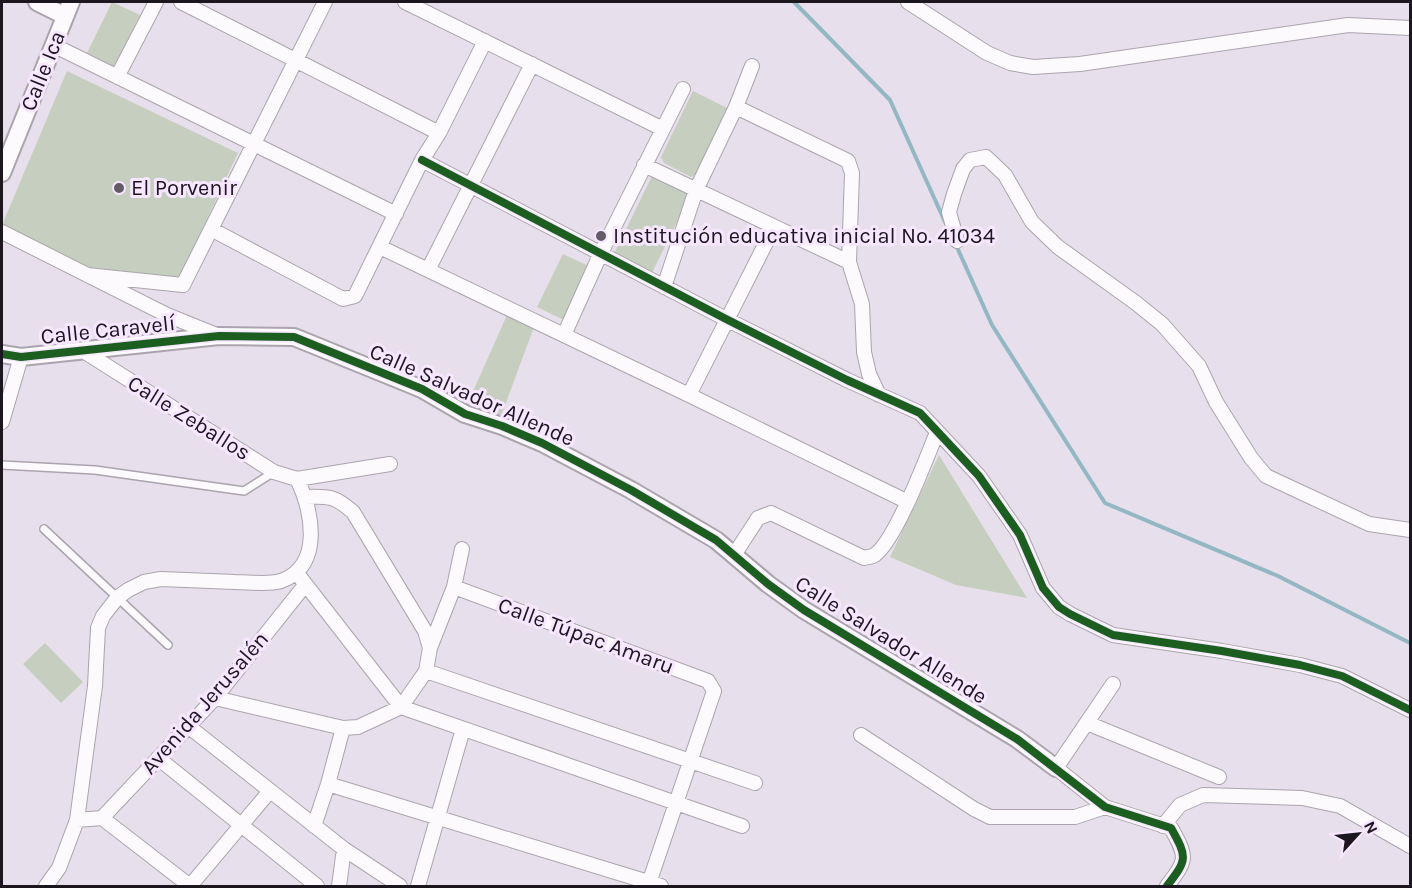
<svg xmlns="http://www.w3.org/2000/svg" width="1412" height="888" viewBox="0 0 1412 888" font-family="Karla,sans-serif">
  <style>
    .green { fill: #c6cfbf }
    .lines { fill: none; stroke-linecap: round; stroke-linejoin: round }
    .stream { stroke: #93b8c3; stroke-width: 4 }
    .service-casing { stroke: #aba4ae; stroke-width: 10 }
    .minor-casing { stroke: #aba4ae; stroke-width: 16 }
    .tertiary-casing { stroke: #aba4ae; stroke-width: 20 }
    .service { stroke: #fcfafc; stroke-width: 7 }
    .minor { stroke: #fcfafc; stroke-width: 14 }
    .tertiary { stroke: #fcfafc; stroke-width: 16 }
    .cycleway-casing { stroke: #f7e6ff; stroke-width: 11 }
    .cycleway { stroke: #1b5e20; stroke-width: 8 }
    .poi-dot { fill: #635c67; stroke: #f7e6ff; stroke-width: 2 }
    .labels { text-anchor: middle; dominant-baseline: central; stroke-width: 6; stroke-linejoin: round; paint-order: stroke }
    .street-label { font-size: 22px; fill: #1c161f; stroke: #f7e6ff }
    .poi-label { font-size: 22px; fill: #1c161f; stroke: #f7e6ff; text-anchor: start }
  </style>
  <rect width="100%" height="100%" fill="#e8dfec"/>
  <path class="green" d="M112,2l28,13 -27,54 -27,-14z
    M67,71l171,82 -59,126 -90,-9 -87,-45z
    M693,91l36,18 -32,65 -6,3 -27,-14 -3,-6z
    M652,176l38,19 -38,78 -38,-19z
    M563,254l32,15 -25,54 -33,-16z
    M507,315l27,12 -34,92 -33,-14z
    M939,455l88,143 -71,-13 -66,-28z
    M45,643l38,39 -22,21 -38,-39z"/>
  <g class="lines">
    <path class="stream" d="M794,2l96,98 55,122
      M956,245l36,80 113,178 173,73 132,67"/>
    <g class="service-casing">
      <path id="service" d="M2,465l93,5 149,21 30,-19
        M44,529l124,116"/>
    </g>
    <g class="minor-casing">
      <path id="minor" d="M181,2l258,131
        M405,2l258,127
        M908,2l79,51 23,10 23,4 47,-3 268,-39 62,3
        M53,45l343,169
        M117,77l39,-75
        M736,107l112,54 4,12 -3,89 13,42 2,48 5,22 10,21
        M422,160l304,159 121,61 73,33 59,63 41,59 23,53 16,19 11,7 43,21 109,16 78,14 42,11 68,34
        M644,165l205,97
        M211,229l132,70 12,-3 67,-136 17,-27 46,-92
        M2,232l165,83 52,21
        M957,241l-8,-29 5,-18 9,-25 7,-9 16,-3 19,18 27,47 26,25 78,56 26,21 37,42 17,36 35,56 15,18 103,48 41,6
        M380,247l309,148 219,107
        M428,270l104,-206
        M87,275l96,10 142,-283
        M664,287l32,-97 40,-83 16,-41
        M564,335l36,-80 83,-166
        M85,352l189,120 23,7 93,-15
        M689,395l85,-168
        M2,422l19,-65
        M734,555l24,-37 13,-5 93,45c3,-1 6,-1 9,-2 21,-11 54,-99 64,-124
        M296,572l105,135 341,119
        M454,587l254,94 6,10 -66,195
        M430,648l24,-61 8,-38
        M426,671l329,112
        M1113,684l-57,84 49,39 66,21c17,30 16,32 -4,58
        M215,698l128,30 15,-1 43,-20 25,-36 4,-23 -5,-17 -72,-119c-18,-16 -24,-16 -48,-15
        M1087,723l132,54
        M188,726l156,123 56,37
        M861,735l113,74 16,8h85l30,-10
        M158,758l159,128
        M328,784l333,102
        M102,818l113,-120 90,-113
        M77,820l25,-2 88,68
        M314,826l14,-42 15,-56
        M1163,826l17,-21 23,-10 99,3 38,8 70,40
        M46,886l13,-18 18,-48 18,-134 3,-58 5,-12 14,-18 11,-8 16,-8 17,-3c24,1 49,2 74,3 14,0 32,3 46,-1 43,-15 31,-71 16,-102
        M190,886l80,-95
        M339,886l5,-37
        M418,886l45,-157"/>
    </g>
    <g class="tertiary-casing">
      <path id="tertiary" d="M37,2l28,14
        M2,173l69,-171
        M2,354l19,3 198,-21 75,1 128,52 43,25 37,12 40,17 89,47 85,50 52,44 36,26 213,129 39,29"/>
    </g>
    <use href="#service" class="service"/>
    <use href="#minor" class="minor"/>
    <use href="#tertiary" class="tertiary"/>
    <g class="cycleway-casing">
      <path id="cycleway" d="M422,160l304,159 121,61 73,33 59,63 41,59 23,53 16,19 11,7 43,21 109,16 78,14 42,11 68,34
        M2,354l19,3 198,-21 75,1 128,52 43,25 37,12 40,17 89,47 85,50 52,44 36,26 213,129 88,68 66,21c17,30 16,32 -4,58"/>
    </g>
    <use href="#cycleway" class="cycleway"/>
  </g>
  <g class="poi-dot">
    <circle cx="119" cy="188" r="6"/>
    <circle cx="601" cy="236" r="6"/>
  </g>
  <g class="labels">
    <g class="street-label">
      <text transform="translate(43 71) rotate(-68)">Calle Ica</text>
      <text transform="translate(108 330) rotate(-6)">Calle Caravelí</text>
      <text transform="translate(472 395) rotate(24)">Calle Salvador Allende</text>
      <text transform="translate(189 418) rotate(32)">Calle Zeballos</text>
      <text transform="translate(586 636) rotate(20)">Calle Túpac Amaru</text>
      <text transform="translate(891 640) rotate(32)">Calle Salvador Allende</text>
      <text transform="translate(205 703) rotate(-49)">Avenida Jerusalén</text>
    </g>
    <g class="poi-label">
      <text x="131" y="188">El Porvenir</text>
      <text x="613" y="236">Institución educativa inicial No. 41034</text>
    </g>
  </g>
  <rect width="1412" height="888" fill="none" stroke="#1c161f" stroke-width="6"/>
  <g transform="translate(1358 834) rotate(63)" stroke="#f7e6ff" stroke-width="4.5" paint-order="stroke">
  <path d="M0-4.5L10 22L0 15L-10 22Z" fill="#1c161f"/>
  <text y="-9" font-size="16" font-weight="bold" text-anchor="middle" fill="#1c161f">N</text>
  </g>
</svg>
